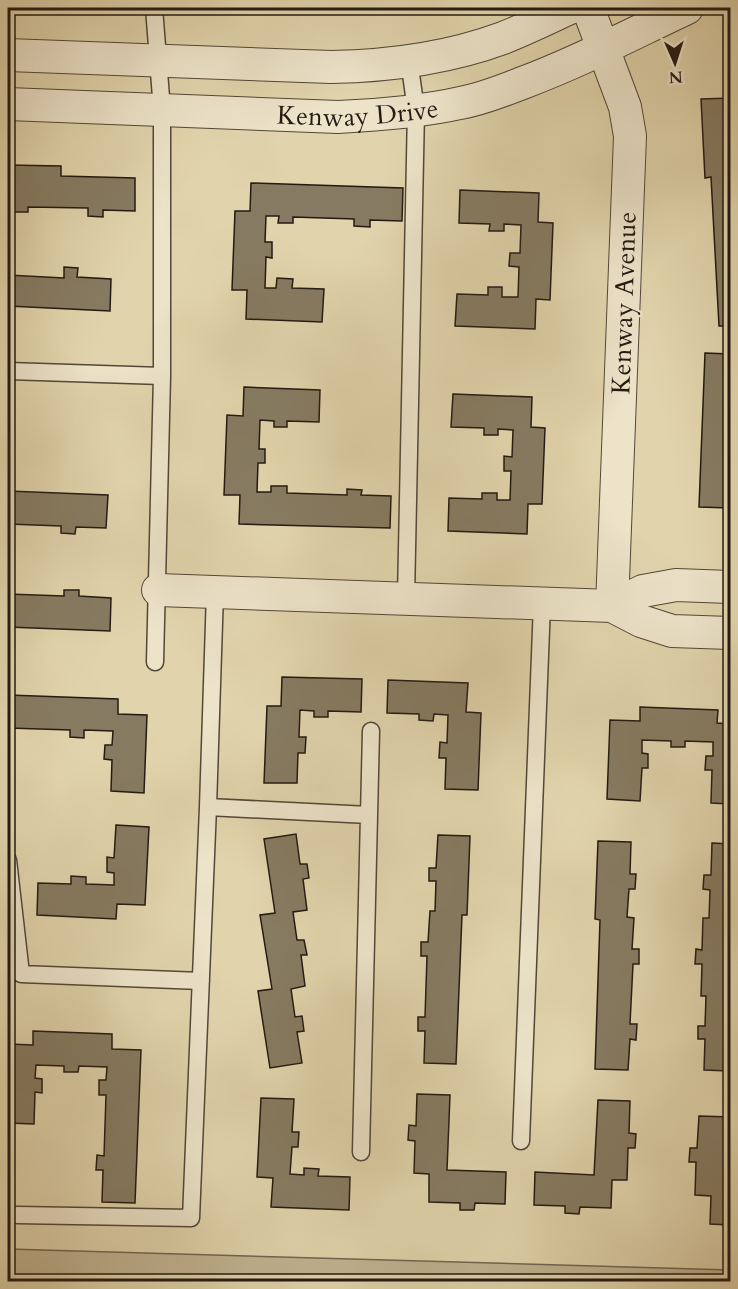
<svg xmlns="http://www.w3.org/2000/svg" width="738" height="1289" viewBox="0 0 738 1289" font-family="Cardo,serif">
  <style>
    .green { fill: #c1b492; stroke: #726752; stroke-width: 1.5 }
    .building { fill: #867b62; stroke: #231a12; stroke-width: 1.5 }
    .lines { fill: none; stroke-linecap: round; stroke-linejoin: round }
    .service-casing { stroke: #524838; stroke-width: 19 }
    .minor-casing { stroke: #524838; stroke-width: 34 }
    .service { stroke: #ece3c9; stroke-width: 16 }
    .minor { stroke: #ece3c9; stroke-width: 32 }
    .labels { text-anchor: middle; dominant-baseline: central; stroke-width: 4.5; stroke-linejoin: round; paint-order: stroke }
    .street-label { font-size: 26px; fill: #231a12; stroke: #ece3c9 }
  </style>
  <rect width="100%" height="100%" fill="#e1d4ac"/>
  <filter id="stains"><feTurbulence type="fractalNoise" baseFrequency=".00333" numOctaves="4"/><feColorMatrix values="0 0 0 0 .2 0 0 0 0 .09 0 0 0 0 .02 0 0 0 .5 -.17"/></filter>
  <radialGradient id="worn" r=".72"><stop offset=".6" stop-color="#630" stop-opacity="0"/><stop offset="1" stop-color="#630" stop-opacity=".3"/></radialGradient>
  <path class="green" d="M8,1249l722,21v11l-722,1z"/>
  <path class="building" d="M730,98v228h-11l-8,-149 -6,1 -4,-79z
    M8,165l53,1v10l74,2v33l-32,-1v7l-15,-1v-8l-60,-1v5h-16v-6h-4z
    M251,183l152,5 -1,33 -32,-1v7l-16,-1v-7l-61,-2v6h-15l1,-7h-13l-1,26h7v16l-6,-1 -1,31h11l1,-10 16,1 -1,9 32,1 -2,33 -76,-3 1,-29h-15l3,-79h15z
    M460,190l79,3 -1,29 15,1 -3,77 -14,-1 -1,30 -80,-3 2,-32 31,1v-8h14v10h16l1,-30 -10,-1 1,-13h10l1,-28 -17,-1v7h-15l1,-7 -31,-1z
    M64,267l14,1 -1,9 34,2 -1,32 -102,-5v-31l56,3z
    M705,353l25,1v169v-15l-31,-1z
    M244,387l76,3 -1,32 -32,-1v6h-13v-6l-14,-1 -1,29h6v14h-7l-1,29h14v-6h16v7l60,2v-6l15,1 -1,5 30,1 -1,32 -151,-4 1,-29h-16l3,-80 16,1z
    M453,394l79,3 -1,30 14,1 -3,76h-14l-1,30 -79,-3 1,-33 33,1v-6h15v7h13l1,-29h-7v-15l8,1 1,-27 -15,-1v6h-14v-7l-33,-1z
    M8,491l100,4 -2,33 -30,-1 -1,7 -14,-1v-7l-53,-2z
    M64,590h15v6l32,2 -1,33 -102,-4v-33l56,2z
    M282,677l80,2 -1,33 -33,-1v6h-14v-6l-14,-1 -1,27h7l-1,16h-7l-1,30h-33l3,-77h14z
    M388,680l80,3 -2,29 15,1 -3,77 -33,-1 1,-31h-7l1,-16 7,1 1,-28 -14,-1 -1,7 -14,-1v-6l-32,-1z
    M8,695l110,4v15l29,1 -3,78 -33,-2 1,-31 -8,-1 1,-14h7l1,-14 -29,-1v8l-14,-1v-7l-61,-2 -1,6z
    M640,707l78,3 -1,13 13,1v80l-19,-1 1,-33h-7l1,-14h7v-14l-28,-1v6h-14v-6l-29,-1v13l6,1v14h-6l-2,33 -33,-2 3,-79 30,1z
    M116,825l33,2 -4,78 -28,-1 -1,15 -79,-4 1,-32 33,1v-8l15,1v7l28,1v-12l-7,-1v-15l7,1z
    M296,834l4,30h7l2,14 -6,1 4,31 -14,2 4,28h7l3,15h-6l4,31 -14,3 4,28 7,-1 2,15 -7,1 5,31 -32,5 -12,-77 14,-2 -12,-74 15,-2 -11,-74z
    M438,835l32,1 -3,79h-5l-6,149 -32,-1 1,-32h-7v-14h7l2,-61h-6v-14h7l2,-31h5l1,-30h-7v-13h7z
    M598,841l33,1 -1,32h6l-1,15h-6l-2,28 7,1 -2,31h7v15h-6l-3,60h7l-1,16 -6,-1 -2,31 -33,-1 5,-149 -5,-1z
    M712,843l18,1v227l-26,-1 1,-31h-7v-13h7l1,-30h-5l1,-32h-7l1,-15 6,1 1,-32h6l1,-28 -7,-1 1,-14h7z
    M33,1031l79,3v15l29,1 -6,153 -33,-1 1,-32h-7l1,-15 7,1 2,-61h-7v-15h7l1,-13 -28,-1 -1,6h-14v-6l-28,-1 -1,13 7,1v14l-7,-1 -1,32 -26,-1v-79l25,1z
    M417,1094l33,1 -3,75 59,2 -1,32 -30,-1 -1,7h-14v-7l-31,-1v-28l-15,-1 1,-32 -7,-1 1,-15 7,1z
    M261,1098l33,1 -2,33h7l-1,15h-6l-2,27 14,1v-7l15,1 -1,7 32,1 -1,33 -78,-3 2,-29 -16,-1z
    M598,1100l32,1 -1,32 7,1 -1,14h-7l-1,32h-15l-1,28 -31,-1 -1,7 -14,-1v-7l-31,-1 1,-33 59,3z
    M699,1116l31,1 -2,75h2v33l-20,-1 1,-28 -16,-1 1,-33h-7l1,-14h7z"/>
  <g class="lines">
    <g class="service-casing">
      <path id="service" d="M154,8l8,102v266l-7,286
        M8,371l154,5
        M406,598l10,-488 -7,-50
        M208,807l161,8
        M8,860l13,114 180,7
        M521,1141l21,-537
        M361,1152l10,-421
        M17,1215l174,3 17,-411 7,-215"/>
    </g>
    <g class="minor-casing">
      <g id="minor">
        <path d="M588,8l37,99 5,29 -18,470"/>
        <path d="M8,55l323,12c58,-1 118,-9 172,-29 23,-9 45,-20 67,-30"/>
        <path id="s1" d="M8,104l330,13c41,-2 82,-5 122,-14 23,-4 44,-13 65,-21 56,-21 109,-49 162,-74"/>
        <path d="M158,590l454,16 29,15 31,10 58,2"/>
        <path d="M612,606l31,-15 33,-6 54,2"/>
      </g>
    </g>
    <use href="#service" class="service"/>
    <use href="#minor" class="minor"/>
  </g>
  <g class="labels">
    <g class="street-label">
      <text stroke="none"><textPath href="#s1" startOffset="350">Kenway Drive</textPath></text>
      <text transform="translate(624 303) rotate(-88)">Kenway Avenue</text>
    </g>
  </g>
  <rect width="738" height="1289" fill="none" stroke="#e1d4ac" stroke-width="30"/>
  <rect x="9" y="9" width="720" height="1271" fill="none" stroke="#231a12" stroke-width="3"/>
  <rect x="15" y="15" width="708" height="1259" fill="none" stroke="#231a12" stroke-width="1.5"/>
  <g transform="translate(675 63) rotate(177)" stroke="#ece3c9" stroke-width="4.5" paint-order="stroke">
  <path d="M0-4.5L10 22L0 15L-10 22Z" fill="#231a12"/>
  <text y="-9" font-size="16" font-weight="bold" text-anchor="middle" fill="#231a12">N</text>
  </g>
  <rect width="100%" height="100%" filter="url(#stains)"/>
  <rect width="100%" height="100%" fill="url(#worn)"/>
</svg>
